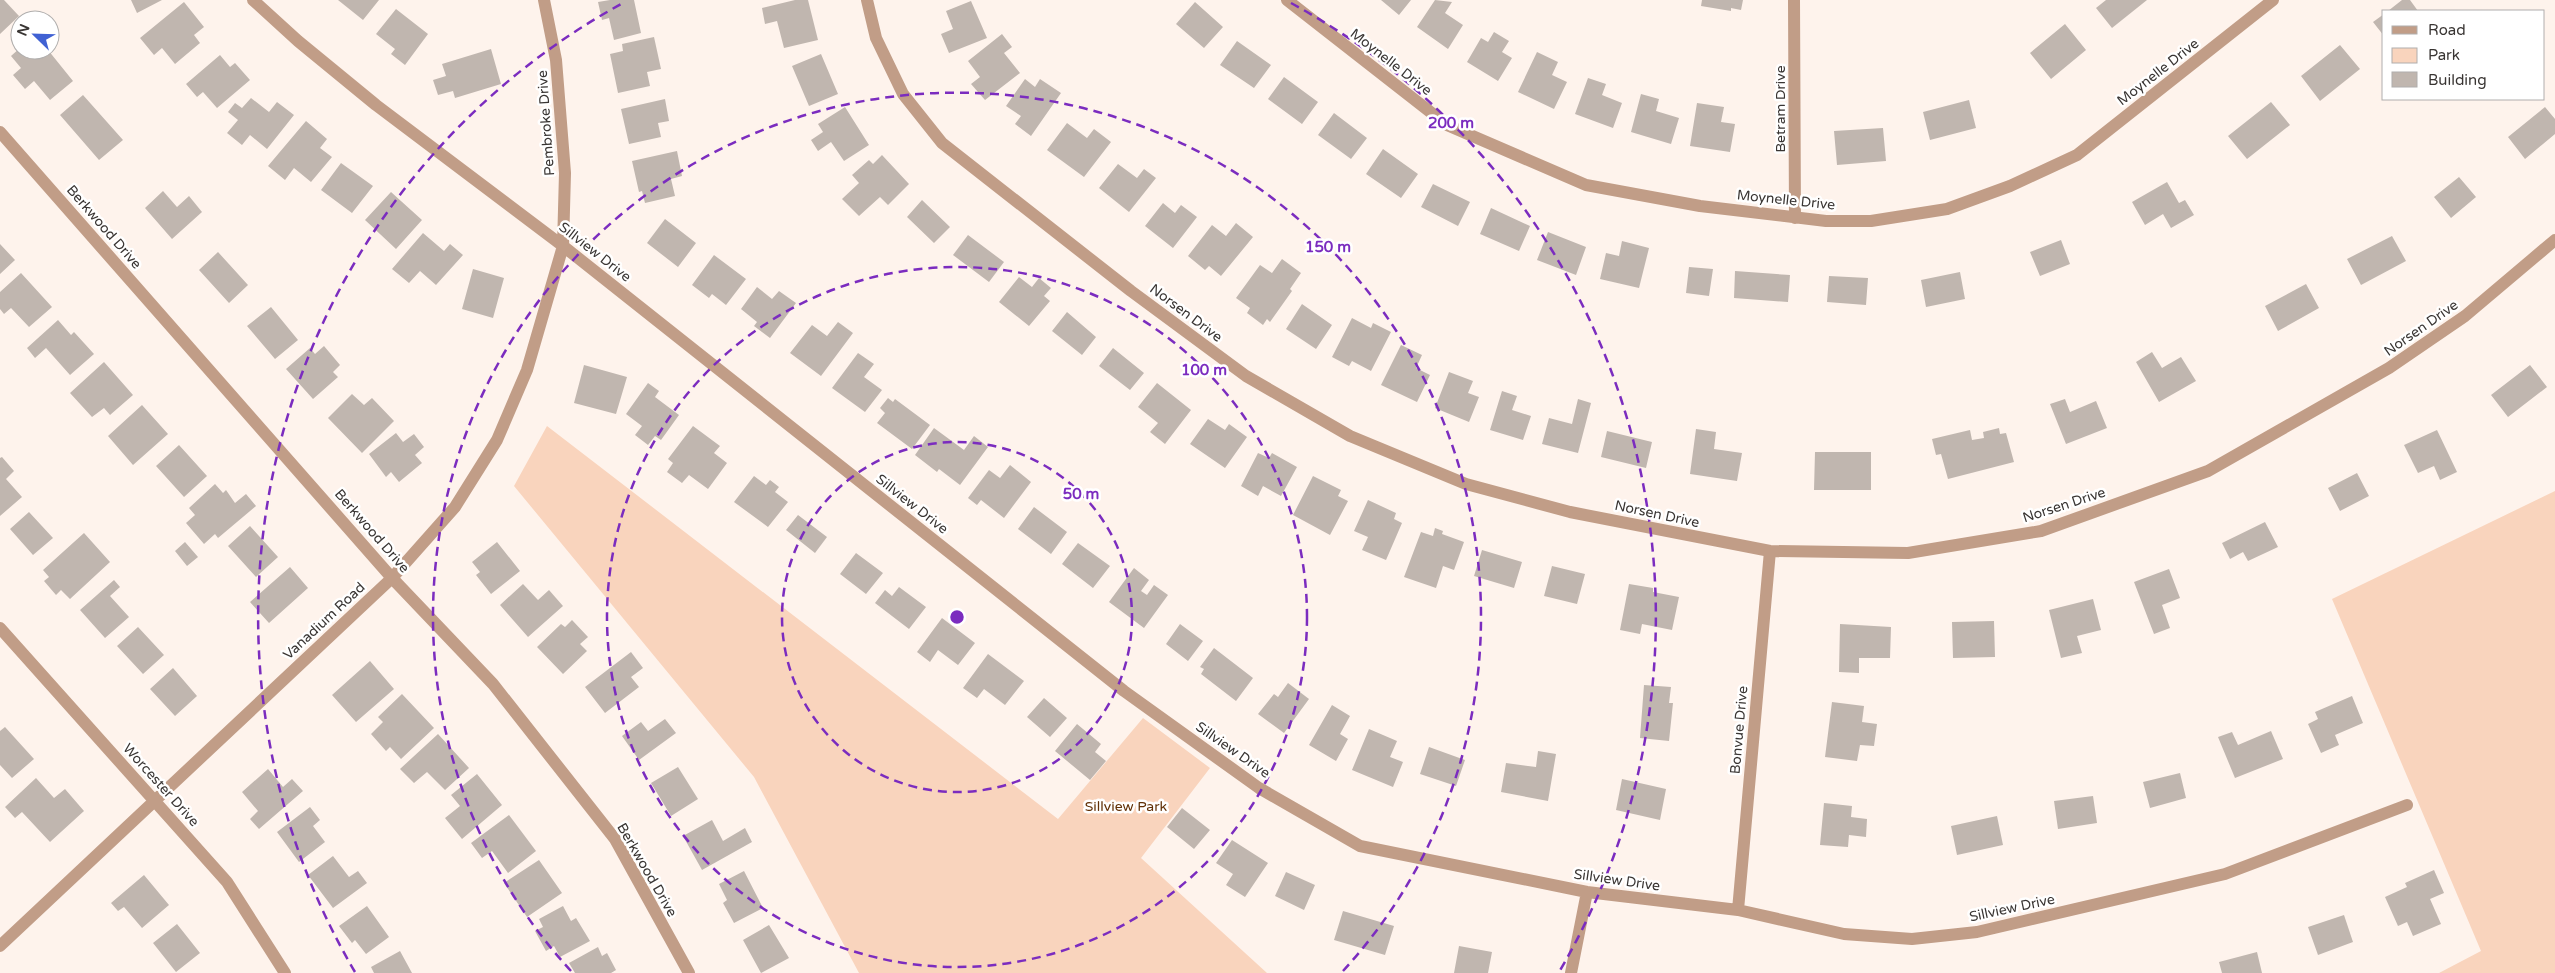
<svg xmlns="http://www.w3.org/2000/svg" width="2555" height="973" viewBox="0 0 2555 973" font-family="'Varela Round',sans-serif">
  <style>
    .green { fill: #f9d4bd }
    .building { fill: #c0b6af }
    .lines { fill: none; stroke-linecap: round; stroke-linejoin: round }
    .minor { stroke: #c19d87; stroke-width: 12 }
    .ring { fill: none; stroke: #7b2cbf; stroke-width: 2.5; stroke-dasharray: 9 6 }
    .labels { text-anchor: middle; dominant-baseline: central; stroke-width: 5; stroke-linejoin: round; paint-order: stroke }
    .street-label { font-size: 14px; fill: #393533; stroke: #fff }
    .park-label { font-size: 14px; fill: #613006; stroke: #fff }
    .centre { fill: #7b2cbf; stroke: #fff; stroke-width: 2.5 }
    .ring-label { font-size: 15px; text-anchor: middle; font-weight: bold; fill: #7b2cbf; stroke: #fff; stroke-width: 5; stroke-linejoin: round; paint-order: stroke }
  </style>
  <rect width="100%" height="100%" fill="#fef3ec"/>
  <path class="green" d="M547,426l511,393 85,-101 67,50 -69,90 126,115h-408l-105,-196 -240,-291z
    M2555,491v482h-116l42,-22 -149,-352z"/>
  <path class="building" d="M0,0h4l15,16 -19,18z
    M131,0h31l-25,13z
    M338,0h41l-16,20z
    M610,0h24l7,33 -27,7 -5,-22 -7,2 -4,-18z
    M795,0h13l10,40 -34,8 -7,-27 -12,3 -3,-16z
    M1381,0h30l-12,15z
    M1435,0l17,2 -7,11 18,12 -15,24 -31,-22z
    M1702,0h41l-2,10 -10,-2v3l-30,-5z
    M2106,0h41l-35,28 -16,-20z
    M2402,0h8l8,11h-30z
    M971,1l16,37 -38,15 -8,-19 12,-5 -7,-18z
    M184,2l20,25 -10,8 6,8 -25,21 -13,-16 -8,7 -14,-17z
    M1195,2l28,25 -19,21 -28,-24z
    M396,9l32,25 -23,31 -14,-11 4,-5 -19,-15z
    M2384,14v22l-11,-14z
    M2065,24l21,26 -35,29 -21,-26z
    M1494,32l15,9 -7,11 10,6 -14,23 -31,-19 14,-24 7,4z
    M1002,34l10,13 -8,6 16,20 -35,27 -14,-16 9,-7 -12,-16z
    M654,37l7,32 -14,3 3,14 -32,7 -8,-39 13,-3 -1,-7z
    M1237,41l34,24 -17,23 -34,-23z
    M2340,45l20,24 -40,32 -19,-25z
    M20,48l28,2 25,31 -23,19 -16,-19 -9,8 -12,-14 8,-7 -10,-12z
    M491,49l10,35 -46,14 -2,-7 -15,4 -5,-15 13,-4 -4,-12z
    M1537,52l21,10 -6,13 15,7 -13,27 -36,-17z
    M821,54l17,40 -29,12 -17,-40z
    M220,55l10,12 5,-4 15,17 -33,28 -14,-16 -6,5 -11,-13z
    M1284,77l34,25 -16,22 -34,-25z
    M1588,78l18,6 -4,11 20,8 -9,25 -38,-14z
    M1025,79l10,8 5,-8 21,14 -30,43 -16,-12 6,-8 -15,-10z
    M1641,94l18,5 -3,12 23,7 -8,26 -40,-12z
    M83,95l40,45 -24,20 -39,-45z
    M251,98l18,14 8,-10 17,13 -27,34 -17,-14 -8,10 -15,-12 11,-13 -10,-8 7,-9 7,5z
    M665,99l4,22 -11,2 3,14 -32,7 -8,-35z
    M1969,100l7,28 -46,12 -7,-28z
    M2271,102l19,23 -43,34 -19,-23z
    M1697,103l27,4 -3,15 14,2 -5,28 -40,-6z
    M845,107l24,38 -25,16 -13,-19 -13,9 -7,-11 12,-8 -5,-8z
    M2545,107l10,12v15l-30,25 -17,-22z
    M1334,113l33,25 -16,21 -33,-24z
    M306,121l21,18 -7,9 12,9 -21,25 -17,-14 -9,12 -17,-14z
    M1067,123l20,15 7,-9 17,13 -27,35 -37,-27z
    M1883,128l3,33 -49,4 -3,-34z
    M1383,149l35,25 -17,24 -35,-24z
    M677,151l5,25 -11,3 4,17 -30,7 -3,-12 -3,1 -7,-31z
    M882,155l27,29 -21,21 -8,-8 -21,19 -17,-17 17,-16 -7,-8 17,-15 4,4z
    M341,163l32,23 -21,27 -31,-23z
    M1118,164l19,14 7,-9 12,9 -27,34 -30,-24z
    M2459,177l17,20 -25,21 -17,-21z
    M2167,182l12,21 6,-3 9,15 -23,13 -8,-14 -18,11 -13,-23z
    M1433,184l37,18 -12,24 -37,-19z
    M163,191l14,16 12,-11 13,16 -30,27 -27,-31z
    M391,192l31,28 -26,29 -31,-29z
    M922,200l28,27 -16,16 -27,-26z
    M1163,203l12,10 6,-8 16,12 -24,31 -28,-22z
    M1491,208l39,18 -11,25 -39,-17z
    M665,219l31,24 -18,24 -31,-24z
    M1236,223l17,14 -32,39 -12,-10 -4,4 -17,-14 24,-31 14,11z
    M1548,232l38,15 -10,28 -39,-15z
    M423,233l21,18 6,-7 13,11 -27,30 -16,-14 -11,12 -17,-14z
    M968,235l36,27 -15,20 -36,-27z
    M2392,236l14,25 -45,24 -14,-26z
    M2061,240l9,24 -30,12 -10,-24z
    M1622,241l27,7 -10,40 -39,-9 6,-26 13,3z
    M0,244l15,16 -15,14z
    M218,252l30,33 -19,18 -30,-33z
    M714,255l32,24 -20,26 -14,-11 -3,4 -17,-13z
    M1282,259l19,14 -11,16 2,2 -22,31 -3,-3 -4,6 -16,-12 3,-5 -14,-10 24,-33 12,8z
    M1689,267l24,2 -4,27 -23,-3z
    M473,269l31,9 -11,40 -31,-9z
    M1735,271l55,4 -2,27 -54,-4z
    M1960,272l5,27 -39,8 -5,-27z
    M21,273l31,34 -23,20 -18,-19 -7,6 -4,-5v-17z
    M1829,276l39,2 -2,27 -39,-3z
    M1019,277l13,10 7,-9 12,10 -7,8 6,5 -21,25 -30,-24z
    M2306,284l13,24 -41,23 -13,-25z
    M757,287l15,12 7,-8 17,12 -26,35 -16,-12 3,-4 -16,-13z
    M1302,304l30,21 -16,24 -30,-20z
    M271,307l27,33 -23,19 -28,-33z
    M1067,312l29,25 -14,18 -30,-24z
    M1352,318l19,10 2,-5 18,9 -20,39 -19,-10 -3,5 -17,-9z
    M58,320l13,15 3,-3 20,22 -24,21 -24,-27 -11,10 -8,-10z
    M838,322l15,11 -32,43 -31,-23 22,-28 15,11z
    M1401,345l21,10 -6,13 14,7 -13,27 -36,-17z
    M324,346l16,19 -7,7 5,5 -25,22 -27,-30 24,-21 5,6z
    M1113,348l31,25 -14,17 -31,-24z
    M2152,352l10,16 19,-11 15,24 -37,21 -23,-40z
    M858,353l16,11 -10,13 18,13 -17,22 -33,-24z
    M104,362l29,33 -23,20 -6,-7 -12,9 -22,-24z
    M584,365l43,12 -11,37 -42,-11z
    M2530,365l17,22 -39,30 -17,-22z
    M1449,372l24,9 -5,12 11,4 -10,25 -34,-14z
    M648,383l11,8 -4,6 24,18 -18,25 -6,-4 -7,9 -13,-10 7,-9 -16,-12z
    M1157,383l34,27 -26,34 -15,-12 8,-9 -20,-16z
    M1502,391l15,5 -5,14 19,6 -8,24 -33,-10z
    M352,394l12,11 8,-7 22,23 -32,32 -34,-35z
    M888,398l5,4 2,-3 35,26 -18,24 -35,-26 8,-10 -5,-5z
    M1578,399l13,4 -13,50 -36,-9 7,-26 23,6z
    M2065,399l5,13 26,-11 11,27 -41,16 -16,-40z
    M142,405l26,29 -35,31 -25,-29z
    M1208,419l17,11 4,-6 18,13 -22,31 -35,-24z
    M693,426l27,20 -6,7 13,10 -19,26 -19,-14 -7,8 -15,-11 6,-9 -5,-4z
    M934,428l30,22 10,-14 14,11 -28,38 -21,-16 -2,3 -22,-17z
    M1999,428l1,6 6,-1 8,29 -66,17 -7,-25 -5,1 -4,-16 38,-9 2,10 12,-2 -1,-6z
    M1696,429l20,3 -2,17 28,4 -5,28 -47,-7z
    M2437,430l20,42 -17,8 -6,-14 -16,7 -14,-28z
    M1607,431l45,11 -6,26 -45,-11z
    M396,433l7,9 11,-8 10,13 -9,8 7,8 -23,19 -8,-10 -5,5 -17,-23z
    M179,445l28,31 -23,21 -28,-31z
    M1815,452h56v38h-57z
    M1258,453l11,5 3,-5 25,14 -16,29 -18,-10 -5,10 -17,-10z
    M2,457l12,14 -8,8 16,18 -22,19v-58z
    M1010,465l21,17 -27,36 -23,-18 -4,5 -9,-7 21,-28 11,8z
    M2357,473l12,23 -29,15 -12,-23z
    M754,476l12,9 4,-5 9,7 -4,5 13,10 -20,25 -34,-25z
    M1313,476l28,14 -3,6 10,5 -18,34 -37,-20z
    M215,484l8,9 3,-3 9,13 11,-9 10,12 -38,32 -3,-4 -11,10 -18,-21 9,-8 -6,-7z
    M1368,500l28,13 -2,6 8,4 -16,37 -24,-10 6,-13 -14,-6z
    M1034,507l33,25 -16,22 -33,-25z
    M29,512l24,26 -20,17 -23,-26z
    M798,515l29,22 -12,16 -29,-23z
    M2265,522l13,25 -30,14 -5,-9 -13,7 -8,-16z
    M250,526l28,31 -22,20 -28,-31z
    M1435,528l8,3 -1,3 22,8 -10,28 -11,-4 -7,22 -32,-11 17,-45 12,4z
    M84,533l26,29 -40,37 -9,-9 -5,5 -12,-14 5,-4 -6,-7z
    M185,542l13,15 -11,9 -12,-15z
    M497,542l23,29 -29,23 -15,-19 4,-3 -8,-10z
    M1078,543l32,23 -17,22 -31,-24z
    M1482,550l40,12 -8,26 -40,-12z
    M856,553l27,20 -17,21 -26,-20z
    M1552,566l33,8 -8,30 -33,-8z
    M290,567l18,21 -39,35 -19,-21z
    M1134,568l15,12 -8,11 6,4 7,-10 14,10 -24,33 -35,-26z
    M2169,569l11,29 -18,7 8,23 -16,6 -20,-52z
    M114,580l6,7 -10,9 19,21 -24,21 -25,-28z
    M523,584l15,16 11,-10 14,16 -35,31 -28,-32z
    M1629,584l24,4v4l26,5 -7,33 -30,-6 -2,10 -20,-4z
    M899,587l27,20 -17,22 -34,-26 10,-13 7,6z
    M2093,599l8,31 -24,6 5,17 -21,5 -12,-48z
    M942,618l33,25 -17,22 -20,-15 -8,12 -13,-10z
    M572,620l16,17 -8,7 7,7 -24,23 -26,-27 24,-23 4,3z
    M1994,621l1,36 -42,1 -1,-36z
    M1180,624l23,17 -15,20 -22,-17z
    M1840,624l51,3 -1,31h-31v15l-20,-1z
    M138,627l26,28 -21,19 -26,-28z
    M1214,648l39,30 -17,23 -35,-27 3,-5 -4,-2z
    M631,652l12,16 -12,9 8,10 -34,26 -20,-26z
    M988,654l36,27 -19,24 -21,-16 -7,9 -14,-10z
    M370,661l24,28 -38,33 -24,-27z
    M173,668l24,28 -22,20 -25,-27z
    M1288,683l21,16 -25,34 -26,-19 16,-20 4,3z
    M1644,685l27,2 -2,16h4l-4,38 -29,-3z
    M402,694l32,34 -33,31 -11,-12 -4,4 -15,-17 12,-12 -5,-5z
    M2352,696l11,27 -28,12 4,10 -18,8 -13,-29 10,-5 -3,-7z
    M1044,698l23,20 -17,19 -23,-20z
    M1832,702l32,4 -2,16 15,2 -3,22 -14,-1 -3,16 -32,-4z
    M1332,705l18,11 -10,18 8,5 -12,22 -27,-16z
    M665,719l11,14 -37,27 -17,-24 19,-14 7,9z
    M1077,724l24,20 -6,8 11,9 -16,19 -35,-29z
    M5,727l29,32 -22,19 -12,-13v-34z
    M1369,729l28,12 -7,16 13,5 -10,25 -41,-17z
    M2271,731l12,28 -48,19 -17,-41 14,-5 6,13z
    M438,734l31,34 -24,22 -18,-18 -13,11 -14,-14z
    M1429,747l36,13 -9,26 -36,-12z
    M1538,751l18,3 -8,47 -47,-9 5,-29 30,4z
    M678,767l20,32 -27,17 -20,-33z
    M268,769l15,18 9,-8 11,12 -44,38 -9,-10 8,-8 -16,-19z
    M2180,773l6,25 -36,10 -7,-26z
    M477,774l25,31 -40,34 -17,-21 15,-12 -9,-11z
    M36,778l18,20 11,-9 19,22 -34,31 -28,-30 -7,6 -10,-11z
    M1622,779l44,10 -6,31 -44,-10z
    M2093,796l4,27 -39,6 -4,-28z
    M1824,803l28,3 -1,11 16,2 -1,18 -17,-2 -1,12 -28,-2z
    M310,807l10,13 -7,6 12,16 -26,20 -22,-30z
    M1182,808l28,22 -16,19 -27,-22z
    M509,815l27,36 -28,22 -16,-22 -10,7 -11,-15z
    M1997,816l6,29 -46,10 -6,-29z
    M712,820l11,21 22,-13 7,14 -50,28 -19,-34z
    M1232,840l36,23 -23,34 -19,-12 7,-11 -17,-11z
    M333,856l16,21 9,-6 9,12 -34,25 -25,-33z
    M539,860l23,33 -35,24 -23,-34z
    M2434,870l10,23 -14,6 11,25 -28,12 -6,-14 -9,4 -13,-29 22,-10 -2,-4z
    M744,871l19,37 -29,15 -11,-20 4,-3 -8,-16z
    M1286,872l29,13 -11,25 -29,-14z
    M144,875l25,30 -27,23 -18,-21 -6,4 -7,-8z
    M367,906l22,31 -23,17 -11,-14 -3,3 -13,-17z
    M563,906l8,15 5,-3 14,23 -30,16 -6,-11 -8,5 -11,-20 8,-4 -4,-8z
    M1343,911l51,15 -9,29 -51,-15z
    M2344,915l9,27 -35,13 -10,-28z
    M177,924l23,29 -24,19 -23,-29z
    M769,925l20,33 -28,15 -18,-33z
    M1459,946l33,6 -4,21h-34z
    M598,947l4,9 5,-3 9,17 -5,3h-36l-6,-10z
    M400,951l12,22h-38l-3,-6z
    M2257,952l5,21h-40l-3,-11z"/>
  <g class="lines">
    <path class="minor" d="M253,0l45,41 78,64 187,141 561,445 135,97 101,58 227,46 151,18 106,24 68,5 65,-7 248,-58 182,-69
      M867,0l9,38 27,56 39,49 189,148 115,85 104,60 116,48 104,28 200,39 138,2 133,-22 167,-60 181,-103 76,-52 90,-76
      M1287,0l160,125 139,60 114,21 126,15h45l76,-12 63,-23 67,-31 196,-155
      M1794,0l1,218
      M0,132l392,446 101,106 122,155 74,134
      M0,628l227,254 58,91
      M1738,910l32,-359
      M0,946l392,-368 63,-71 42,-67 30,-70 36,-124 2,-73 -9,-113 -12,-60
      M1571,973l16,-81"/>
  </g>
  <g class="ring">
    <circle cx="957" cy="617" r="175"/>
    <circle cx="957" cy="617" r="350"/>
    <path d="M571 971A524 524 0 1 1 1343 971"/>
    <path d="M355 972A699 699 0 0 1 623 3M1291 3A699 699 0 0 1 1559 972"/>
  </g>
  <g class="labels">
    <g class="street-label">
      <text transform="translate(1391 62) rotate(38)">Moynelle Drive</text>
      <text transform="translate(2158 72) rotate(-38)">Moynelle Drive</text>
      <text transform="translate(1780 109) rotate(-90)">Betram Drive</text>
      <text transform="translate(546 123) rotate(-94)">Pembroke Drive</text>
      <text transform="translate(1786 200) rotate(6)">Moynelle Drive</text>
      <text transform="translate(104 227) rotate(49)">Berkwood Drive</text>
      <text transform="translate(595 252) rotate(38)">Sillview Drive</text>
      <text transform="translate(1186 313) rotate(37)">Norsen Drive</text>
      <text transform="translate(2421 328) rotate(-35)">Norsen Drive</text>
      <text transform="translate(912 504) rotate(38)">Sillview Drive</text>
      <text transform="translate(2064 505) rotate(-18)">Norsen Drive</text>
      <text transform="translate(1657 514) rotate(12)">Norsen Drive</text>
      <text transform="translate(372 531) rotate(49)">Berkwood Drive</text>
      <text transform="translate(324 621) rotate(-43)">Vanadium Road</text>
      <text transform="translate(1739 730) rotate(-85)">Bonvue Drive</text>
      <text transform="translate(1233 750) rotate(35)">Sillview Drive</text>
      <text transform="translate(161 785) rotate(48)">Worcester Drive</text>
      <text transform="translate(647 870) rotate(60)">Berkwood Drive</text>
      <text transform="translate(1617 880) rotate(8)">Sillview Drive</text>
      <text transform="translate(2012 908) rotate(-12)">Sillview Drive</text>
    </g>
    <g class="park-label">
      <text x="1126" y="806">Sillview Park</text>
    </g>
  </g>
  <circle cx="957" cy="617" r="8" class="centre"/>
  <g class="ring-label">
    <text x="1451" y="128">200 m</text>
    <text x="1328" y="252">150 m</text>
    <text x="1204" y="375">100 m</text>
    <text x="1081" y="499">50 m</text>
  </g>
  <rect x="2382" y="10" width="162" height="90" fill="#ffffff" stroke="#b0aead"/>
  <rect x="2392" y="26" width="25" height="8" fill="#c19d87" stroke="#b0aead"/>
  <text x="2428" y="35" font-size="15" fill="#393533">Road</text>
  <rect x="2392" y="48" width="25" height="15" fill="#f9d4bd" stroke="#b0aead"/>
  <text x="2428" y="60" font-size="15" fill="#393533">Park</text>
  <rect x="2392" y="72" width="25" height="15" fill="#c0b6af" stroke="#b0aead"/>
  <text x="2428" y="85" font-size="15" fill="#393533">Building</text>
  <g transform="translate(35 35) rotate(293)"><circle r="24" fill="#ffffff" stroke="#b0aead"/>
  <path d="M0-4L9 19L0 12L-9 19Z" fill="#4061d3"/>
  <text y="-8" font-size="14" font-weight="bold" text-anchor="middle" fill="#393533">N</text>
  </g>
</svg>
